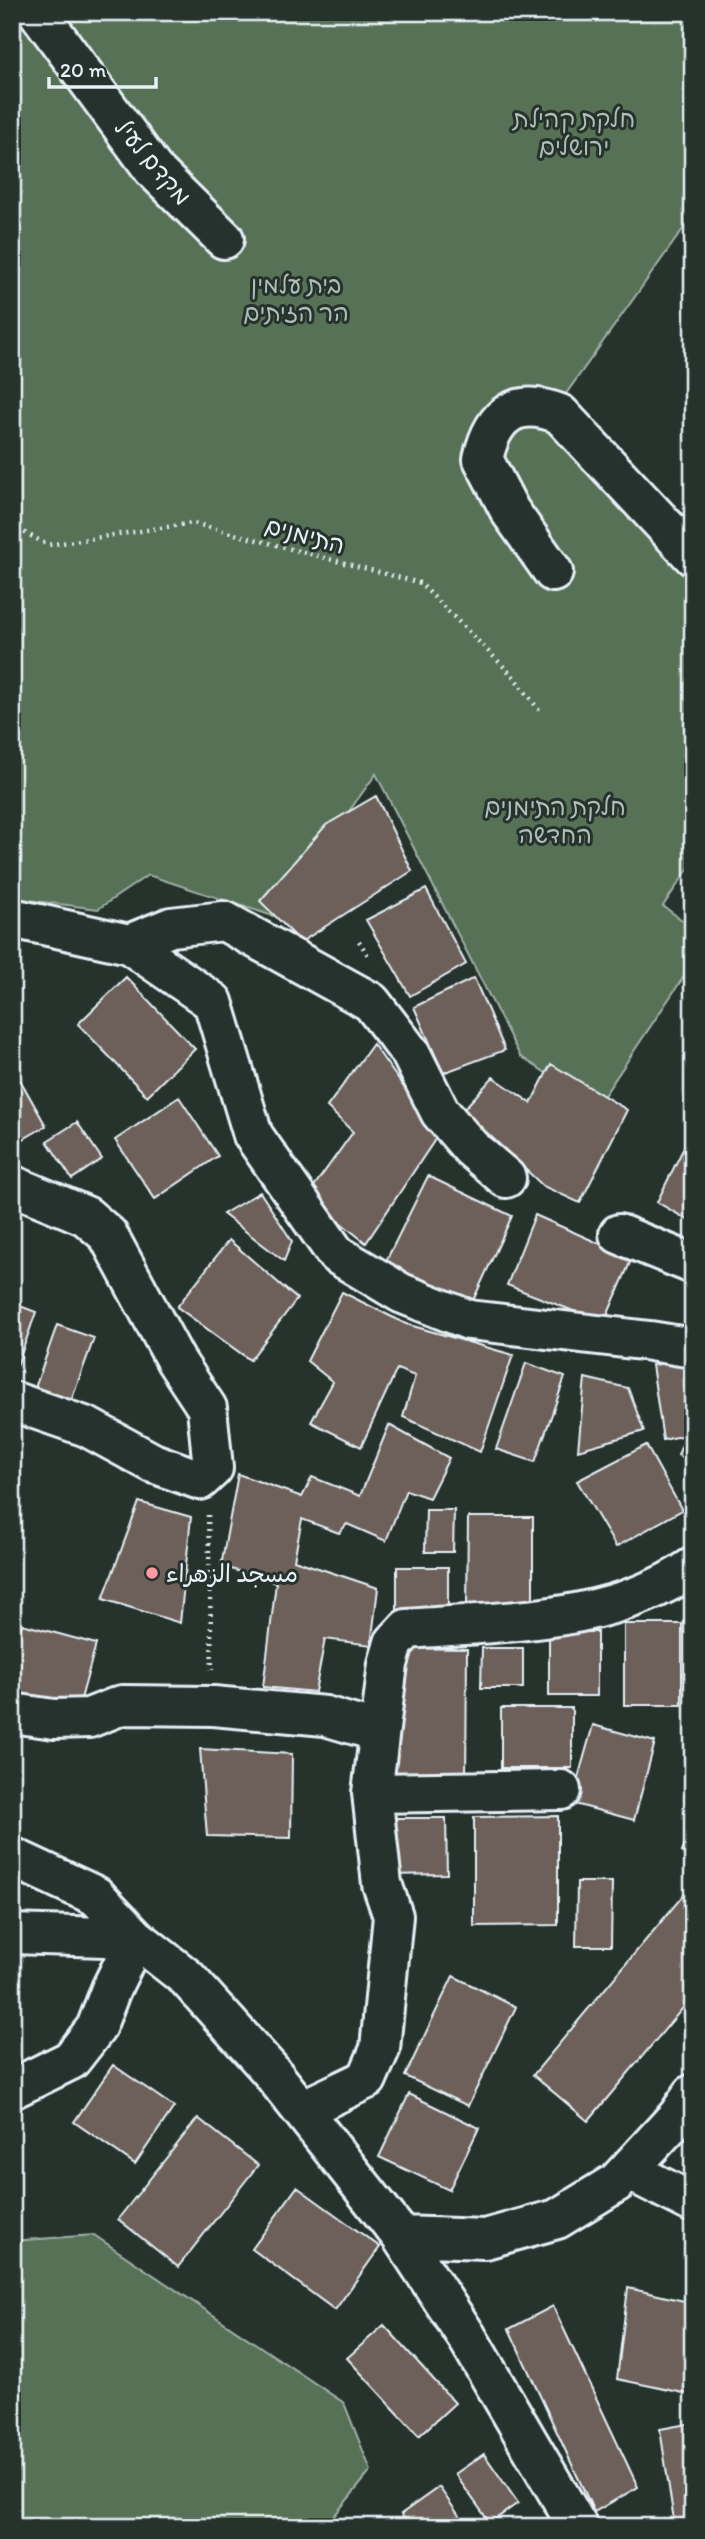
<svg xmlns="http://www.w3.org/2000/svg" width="705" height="2539" viewBox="0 0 705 2539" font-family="Itim,'Playpen Sans Arabic','Playpen Sans Hebrew',sans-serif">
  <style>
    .green { fill: #577157; stroke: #a0b1a8; stroke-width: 2 }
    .building { fill: #6d615a; stroke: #e8f1f8; stroke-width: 2 }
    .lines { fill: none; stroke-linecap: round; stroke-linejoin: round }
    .minor-casing { stroke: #e8f1f8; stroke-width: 44 }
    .path { stroke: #e8f1f8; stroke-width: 4.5; stroke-dasharray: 2 5; stroke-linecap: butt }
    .minor { stroke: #26332d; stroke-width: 38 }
    .poi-dot { fill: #ff9aa2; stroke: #26332d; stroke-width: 2.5 }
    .labels { text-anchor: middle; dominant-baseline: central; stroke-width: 6; stroke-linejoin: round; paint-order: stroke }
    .park-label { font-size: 24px; fill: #aebeb8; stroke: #26332d }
    .street-label { font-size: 24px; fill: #e8f1f8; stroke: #26332d }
    .poi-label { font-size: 24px; fill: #e8f1f8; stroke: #26332d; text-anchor: start }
  </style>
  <rect width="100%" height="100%" fill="#26332d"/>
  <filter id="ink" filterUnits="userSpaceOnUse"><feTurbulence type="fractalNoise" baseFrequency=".0143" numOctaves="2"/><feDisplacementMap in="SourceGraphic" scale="14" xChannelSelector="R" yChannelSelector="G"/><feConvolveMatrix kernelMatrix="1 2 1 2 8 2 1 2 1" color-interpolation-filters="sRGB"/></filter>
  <g filter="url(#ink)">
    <path class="green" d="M12,12h681v203l-130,183 -8,30 138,156v278l-30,44 30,22v35l-96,143 -77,-50 -144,-282 -103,142 -125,-41 -50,34 -86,-11z
      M94,2235l250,168 27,68 -46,56h-313v-286z"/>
    <path class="building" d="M376,796l36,75 -111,71 -41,-41 66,-76z
      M426,889l40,75 -56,32 -44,-76z
      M126,977l69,72 -48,47 -69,-72z
      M474,978l31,72 -62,23 -29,-66z
      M373,1044l65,91 -72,108 -59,-47 46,-64 -26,-25z
      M551,1064l76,46 -47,93 -37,-17 -80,-76 30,-33 38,26z
      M14,1069l32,57 -33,19 -1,-75z
      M179,1097l39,59 -63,43 -40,-59z
      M77,1122l25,37 -30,20 -25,-38z
      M685,1145l8,4v74l-36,-21z
      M428,1176l84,40 -41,89 -87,-40z
      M260,1192l32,49 -8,20 -61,-47z
      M535,1215l97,43 -28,65 -97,-38z
      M229,1240l68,59 -47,61 -73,-53z
      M342,1292l64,32 107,31 -33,97 -77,-35 12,-41 -18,-7 -36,78 -50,-25 22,-40 -26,-21z
      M12,1303l24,9 -24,68z
      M57,1325l37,13 -24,66 -36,-13z
      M693,1360v107l-15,-12 8,-20 -23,5 -11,-75z
      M526,1363l39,14 -30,85 -39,-13z
      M585,1378l43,10 16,43 -66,19z
      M389,1425l60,33 -20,40 -23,-8 -20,51 -39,-17 -8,9 -37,-14 -8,41 84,28 -7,57 -46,-6 -10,53 -52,-5 13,-104 -55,-17 17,-92 64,23 10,-20 48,19z
      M646,1445l36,65 -66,37 -39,-66z
      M139,1502l52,15 -11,106 -77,-24z
      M426,1510h28l-1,42h-28z
      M468,1517h65v91h-66z
      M397,1567h51v50h-51z
      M22,1624l74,20 -18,66 -66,-18v-33z
      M624,1624h58v81h-58z
      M549,1632h48v64h-48z
      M401,1648l66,1 -1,133 -72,-3z
      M482,1648h41v40h-42z
      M501,1708h71v60h-71z
      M593,1725l62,17 -21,78 -63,-17z
      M200,1749l92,5 -1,84 -84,-2z
      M558,1816v109l-84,1v-109z
      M387,1818h59l1,56 -60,1z
      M693,1825v30l-11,-3z
      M577,1882h35l-1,64h-35z
      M685,1893l8,6v97l-105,125 -55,-46z
      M453,1976l63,31 -48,99 -63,-30z
      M113,2065l61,42 -39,57 -61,-42z
      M409,2094l70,34 -30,62 -70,-33z
      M198,2118l60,47 -80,102 -60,-48z
      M297,2187l83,60 -45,63 -83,-61z
      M628,2288l65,15v92l-76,-16z
      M553,2306l85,181 -44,25 -85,-183z
      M384,2325l71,78 -36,33 -72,-78z
      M693,2423v104h-18l-15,-98z
      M484,2454l34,49 -28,20 -35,-49z
      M439,2487l28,40h-57l-9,-13z"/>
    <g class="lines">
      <g class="minor-casing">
        <path id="minor" d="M38,12l115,157 71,70
          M553,572l-43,-61 -27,-52c10,-45 33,-62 77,-45l133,142
          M12,918l117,26 84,58 40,133 83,119 65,39 68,27 181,21 43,7
          M129,944l42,-17 53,-6 147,81 40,52 29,58 31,36 35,30
          M12,1185l74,31 22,19 68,126 31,47 6,60 -13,12 -47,-17 -66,-36 -75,-26
          M619,1234l74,30
          M12,1713l42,6 35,-1 33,-13 91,1 112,10 54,16
          M372,1793l189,-3
          M12,1857l84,39 40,42 51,40 82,91 132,167 66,101 111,190
          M12,1934l124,4 -25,51 -15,39 -25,32 -59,29
          M302,2110l65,-31 13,-30 13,-133 -11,-32 -10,-91 16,-129 6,-21 13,-14c96,-8 204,-5 286,-62
          M628,2170l65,33
          M401,2236l84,3 72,-20 60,-37 60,-65 16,-23"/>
      </g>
      <path class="path" d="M12,526l36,19 145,-22 227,60 93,93 26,34
        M359,941l10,16
        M208,1515l4,155"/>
      <use href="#minor" class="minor"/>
    </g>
  </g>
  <circle class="poi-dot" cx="152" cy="1573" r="7"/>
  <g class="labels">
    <g class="park-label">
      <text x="574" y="118">חלקת קהילת<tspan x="574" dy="28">ירושלים</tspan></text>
      <text x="296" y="284">בית עלמין<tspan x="296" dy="28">הר הזיתים</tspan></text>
      <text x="555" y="806">חלקת התימנים<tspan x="555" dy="28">החדשה</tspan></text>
    </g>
    <g class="street-label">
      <text transform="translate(153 162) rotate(50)">מקדם לעיל</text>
      <text transform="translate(305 535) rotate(15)">התימנים</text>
    </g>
    <g class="poi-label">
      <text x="166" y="1573">مسجد الزهراء</text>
    </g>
  </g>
  <rect width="705" height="2539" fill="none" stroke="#26332d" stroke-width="42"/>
  <rect x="21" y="21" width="663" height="2497" fill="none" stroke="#e8f1f8" stroke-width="2.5" filter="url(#ink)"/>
  <path d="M49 77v10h107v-10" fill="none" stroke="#e8f1f8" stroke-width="3.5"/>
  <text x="60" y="77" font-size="21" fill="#e8f1f8" stroke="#26332d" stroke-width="5" paint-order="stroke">20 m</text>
</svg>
